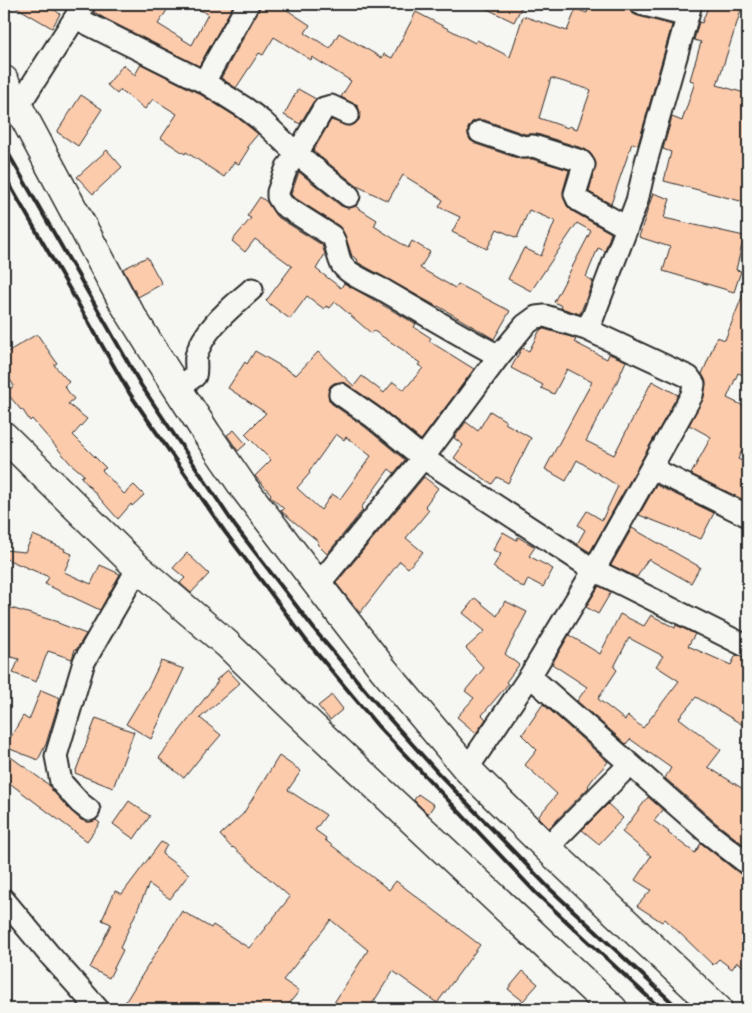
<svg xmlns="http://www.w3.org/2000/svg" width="752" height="1013" viewBox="0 0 752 1013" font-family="'Playpen Sans',sans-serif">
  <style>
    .building { fill: #fccbac; stroke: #2b2b2b; fill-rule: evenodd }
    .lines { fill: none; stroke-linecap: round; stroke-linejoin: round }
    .minor-casing { stroke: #2b2b2b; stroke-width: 25 }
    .secondary-casing { stroke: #2b2b2b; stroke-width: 31 }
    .minor { stroke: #f6f6f2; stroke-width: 21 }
    .secondary { stroke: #f6f6f2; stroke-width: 28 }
    .rail { stroke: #2b2b2b; stroke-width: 4 }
  </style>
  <rect width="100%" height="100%" fill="#f6f6f2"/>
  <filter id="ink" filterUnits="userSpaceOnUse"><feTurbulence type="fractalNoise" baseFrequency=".02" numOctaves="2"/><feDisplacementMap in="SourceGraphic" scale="10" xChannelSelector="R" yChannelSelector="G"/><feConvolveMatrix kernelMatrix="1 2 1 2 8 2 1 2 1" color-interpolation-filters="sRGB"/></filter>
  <g filter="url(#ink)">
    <path class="building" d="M11,4h36l13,10 -8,14z
      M96,4h75l-13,20 34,21 16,-31 -20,-10h46l-35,62 -95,-48 -10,-6z
      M260,4h31l-4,6 23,15 -5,8 25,15 9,-15 43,25 2,-4 8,4 24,-46 59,31 2,-3 33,17 13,-41 44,15 9,-22 11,4 2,-9h29l11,3 3,6 6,3 34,9 -34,120 -6,-2 -21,61 -22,-12 7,-29 -5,-9 -6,-5 -48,-15h-12l-41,-14h-7l-5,2 -4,6v7l2,5 6,4 44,15h12l37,11 -6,21 1,8 3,7 5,5 39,22 -6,18 -7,-3 -12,29 7,4 -13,33 -19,-6 1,-2 -8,-4 37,-71 -14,-8 -46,68 -23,-12 16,-31 17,8 14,-35 -26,-11 -12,28 -20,-9 -10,20 -35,-17 8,-15 -21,-10 4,-7 -40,-25 -15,26 -31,-15 -44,-35 18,-31 18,6 6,-2 4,-4 1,-7 -2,-7 -17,-9 10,-16 -39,-24 -1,3 -37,-23 -11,18 -4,-2 -23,35 -15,-10 38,-68zM551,78l40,12 -14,39 -8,-3 -1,2 -29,-10z
      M477,4h46l-9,18z
      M709,4h34l-26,81 31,9v109l-84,-22 7,-29 -8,-3 9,-32 10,4 13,-39 -5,-2 11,-38 -7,-2 5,-18 3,1z
      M141,64l57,29 40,25 20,16 -11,13 2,1 -10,16 -5,-2 -10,15 -38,-25 -1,2 -24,-16 16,-24 -24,-15 -8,10 -25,-19 -3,4 -10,-9 16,-20 12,10z
      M298,89l18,10 -3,3 -13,22 -16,-9z
      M81,95l21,14 -24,37 -21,-14z
      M107,150l15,17 -29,27 -16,-17z
      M299,172l42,34 7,2 7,-2 22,14 -3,6 34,22 4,-7 18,11 -10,16 35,20 3,-4 52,27 -16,28 -56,-33v1l-81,-45 1,-2 -6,-4 -7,-21 -6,-9 -47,-30 -1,-2z
      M653,193l17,6 -6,19 80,18 -8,34 5,1 -7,21 -71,-21 7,-24 -31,-10z
      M260,197l7,5 9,14 46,29 3,9 -9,15 25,19 3,-5 72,41 -2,3 17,11 -2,3 45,28 -53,71 -41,-33 -33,-23 -6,-2 -7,1 -4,3 -2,7 1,7 3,4 33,23 40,33 -11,13 -5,-4 -28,39 2,2 -36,44 -10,-10 2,-2 -38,-31 3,-2 -14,-13 1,-2 -16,-18 16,-16 -26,-26 21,-21 -38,-25 17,-26 2,2 8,-13 41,24 22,-23 36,34 8,-10 22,17 9,-11 11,8 19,-22 -5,-3 2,-2 -14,-10v-1l-32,-21 -3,2 -36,-31 -5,6 -4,-2 -2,3 -17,-13 -17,23 -24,-18 26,-35 -37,-27 -10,13 -13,-11 19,-23 -4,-2zM336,434l8,6 2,-3 25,19 -31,43 -8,-5 -11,16 -24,-22 13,-15 -1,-1z
      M147,257l15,27 -24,13 -15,-28z
      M747,284l1,93 -10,-4 -11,25 21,10v29l-10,22 10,5v38l-57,-28 20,-37 -22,-12 15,-28 2,-15 -4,-8 6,-14 9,-23 8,3z
      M544,329l27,8 5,3 -2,2 33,17 2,-5 17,7 -10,23 -30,57 28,14 38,-74 26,14 -88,157 -13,-8 8,-14 -7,-5 9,-14 15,9 16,-34 -41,-26 -11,21 -21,-12 47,-87 -25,-13 -13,25 -13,-6 2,-3 -32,-17 11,-20 7,3 11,-21z
      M37,334l20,29 -3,2 15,17 -5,4 10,13 -6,5 19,15 -14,16 33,33 -4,2 22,24 10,-9 10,10 -12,11 -1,-2 -13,15 -37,-42 3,-2 -14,-12 -38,-44 -2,2 -8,-12 -1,1 -15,-18 8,-6 -10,-16v-16z
      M490,411l16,10 -1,2 26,15 -23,45 -11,-6 -5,7 -38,-26 9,-13 -9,-7 12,-16 12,9z
      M234,430l12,14 -8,7 -11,-16z
      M424,477l14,11 -13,18 4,4 -23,28 17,14 -15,16 -8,-7 -40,52 -24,-30z
      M656,485l58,28 -13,26 -62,-24z
      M632,528l68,39 -9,16 -43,-24 -11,18 -26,-12z
      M503,532l14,8 1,-3 17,10 -6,9 24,13 -10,18 -15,-8 -4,9 -31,-21 8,-13 -8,-4z
      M33,535l32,14 -1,2 8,3 -8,18 27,12 9,-19 20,9 -20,36 -55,-26 4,-7 -45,-19v-8l21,2z
      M187,553l22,21 -18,19 -11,-10 5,-5 -12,-10z
      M599,586l12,6 -13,22 -12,-7z
      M475,598l22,18 8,-15 22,11 -22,42 14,11 -13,17 2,2 -26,31 4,4 -10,14 -19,-16 17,-19 -9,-7 19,-23 -18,-20 19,-17 -22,-18z
      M4,606l54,16v1l28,11 -10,16 -1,-1 -3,10 -24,-8 -12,31 -23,-9 6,-14 -15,-4z
      M620,614l24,12 7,-11 24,13 1,-3 19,9 -7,12 43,19 5,-10 12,4v69l-52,-31 -17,21 42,32 -13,17 40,25v56l-32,-25 -51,-45 6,-10 -41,-29 -4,5 -49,-43 10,-14 -35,-23 17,-29 31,19zM629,638l34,18 -7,10 23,15 -36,47 -15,-12 -3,4 -27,-21 19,-29 -3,-3z
      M161,661l23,8 -33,70 -25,-15 23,-38z
      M228,670l12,13 -40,35 21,17 -13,15 -1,-1 -23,29 -25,-20 59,-77 -2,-1z
      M41,690l19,8 -14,46 -8,16 -33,-13 18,-31 6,4z
      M332,695l11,14 -13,11 -12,-14z
      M543,704l65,58 -16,18 -4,6 1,1 -40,41 -11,-11 19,-23 -32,-29 12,-15 -15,-15z
      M96,718l38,14 -21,56 -38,-15z
      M4,752l45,33 22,26 10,9 7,2 8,-2 4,3 -13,18 -83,-62z
      M279,756l22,15 -13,19 38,25 -11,15 11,8 -1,2 64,50 7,-9 84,64 -43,58 -44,-32 -24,38h-39l38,-59 -37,-30 -48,60 16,11 -14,18h-164l61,-98 29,17 2,-3 36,23 41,-51 -57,-50 -1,1 -12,-13 23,-21z
      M418,794l16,11 -6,9 -14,-14z
      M648,797l15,13 -9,11 15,11 -1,1 27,20 6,-10 39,31 8,2v93l-11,-7 -5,7 -13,-10 -6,6 -48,-46 -3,3 -25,-16 14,-16 -16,-10 16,-24 -29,-24z
      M129,801l21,15 -16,23 -21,-15z
      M608,804l15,14 -24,26 -17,-14z
      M161,842l6,3 -5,9 27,20 -19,25 -21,-15 -29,64 3,2 -14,28 -19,-10 21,-44 -9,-4 13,-29 7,3z
      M523,971l15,13 -15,17 -15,-12z"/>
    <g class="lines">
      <g class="minor-casing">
        <path id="minor" d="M641,4l47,12
          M76,18l128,64 41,26 17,13 35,33 52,42
          M204,82l44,-78
          M19,105l65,-101
          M348,114l-17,-8 -7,2 -27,46 -10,13 -9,25v5l5,8 49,31c5,8 5,20 10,29 7,10 32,20 43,26 38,22 75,45 114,65
          M480,132l44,15 9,-1 48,15 3,4 -9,29 3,6 48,27
          M177,388l18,-12c2,-7 0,-14 1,-20 8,-28 36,-49 56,-67
          M340,394l33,23 50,41 171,112 154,77
          M651,468l97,48
          M318,585l105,-127 76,-102 26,-31 11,-8 9,-1 41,13 7,-12 44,-116 9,-39 45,-158
          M530,676l178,157 40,31
          M467,769l63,-93 64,-106 98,-175 2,-11 -5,-7 -103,-48
          M89,810l-9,-7 -19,-21 -5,-26 28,-94 54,-94
          M547,848l82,-83
          M4,900l44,53 50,56"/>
      </g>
      <g class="secondary-casing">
        <path id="secondary" d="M4,80l119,222 42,67 42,65 37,54 74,97 65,84 84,100 80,79 171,161
          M4,436l134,132 89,76 68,66 318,299"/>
      </g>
      <use href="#minor" class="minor"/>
      <use href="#secondary" class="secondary"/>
      <path class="rail" d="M4,146l137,239 94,141 83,108 69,82 52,58 110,114 130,121
        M4,175l126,219 95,138 80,107 72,86 160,169 124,115"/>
    </g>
  </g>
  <rect width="752" height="1013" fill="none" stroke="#f6f6f2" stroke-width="20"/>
  <rect x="10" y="10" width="732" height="993" fill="none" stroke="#2b2b2b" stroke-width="2" filter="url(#ink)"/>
</svg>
